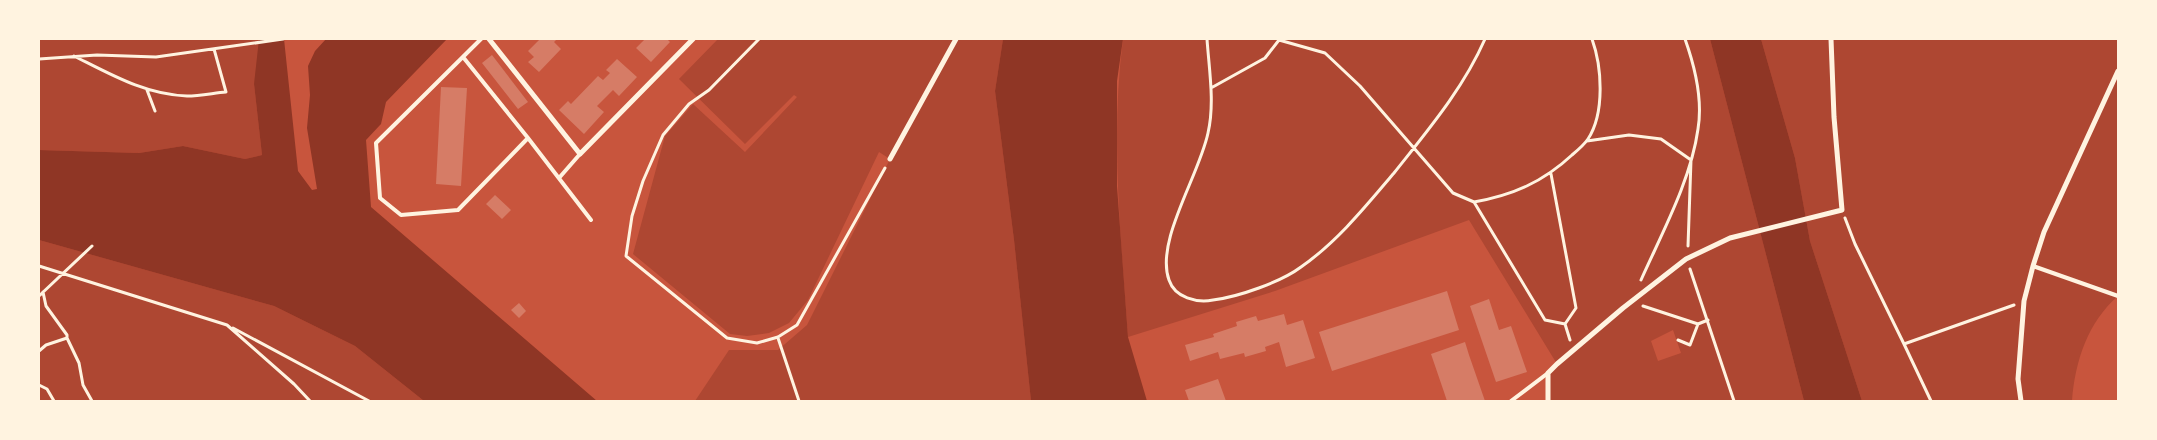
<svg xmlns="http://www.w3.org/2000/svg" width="2157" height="440" viewBox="0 0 2157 440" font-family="'PT Sans Narrow',sans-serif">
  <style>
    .green { fill: #ae4732; fill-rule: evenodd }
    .water { fill: #8f3625 }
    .building { fill: #d67c66 }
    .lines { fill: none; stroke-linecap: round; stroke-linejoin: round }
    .path { stroke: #fff3e0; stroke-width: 3 }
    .service { stroke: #fff3e0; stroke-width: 4 }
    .minor { stroke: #fff3e0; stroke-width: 5 }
  </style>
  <rect width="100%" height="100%" fill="#c8553d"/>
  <path class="green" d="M39,39h234l-19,45 8,71 -17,4 -62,-13 -44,7 -100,-3z
    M718,39h285l-8,52 19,149 17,161h-336l34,-51h49l29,-25 83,-166 -11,-7 -71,148 -19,23 -20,10 -22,3 -17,-2 -97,-80 32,-118 28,-32 52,48 52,-55 -3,-2 -49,49 -66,-65z
    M1123,39h587l94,362h-256v-28l9,-9 -88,-144 -194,71 -147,46c-7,-99 -18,-199 -5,-298zM1673,330l8,23 -23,8 -7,-20z
    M1761,39h357v257c-30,26 -43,65 -46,105h-210l-52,-160 -15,-83z
    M39,240l235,66 81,40 69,55h-385z"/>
  <path class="water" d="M259,39h25l14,132 14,19 5,-1 -10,-61 3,-33 -2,-29 7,-15 11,-12h121l-61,63 -5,22 -15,16 5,67 226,194h-173l-69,-55 -81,-40 -235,-66v-90l100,3 44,-7 62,13 17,-4 -8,-71z
    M1003,39h120l-6,42v105l11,151 19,64h-116l-17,-161 -19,-149z
    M1710,39h51l34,119 15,83 52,160h-58z"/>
  <path class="building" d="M540,39h17l-3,3 7,7 -22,23 -11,-10 6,-5 -6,-6z
    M645,39h22l3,3 -19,20 -15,-14z
    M492,55l36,47 -10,7 -36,-46z
    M617,59l20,18 -18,19 -6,-6 -16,16 7,6 -20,22 -25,-24 9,-9 3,3 27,-28 5,4 7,-7 -4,-3z
    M441,87l26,1 -6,98 -25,-2z
    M495,195l16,15 -9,9 -16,-15z
    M1447,291l12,39 -127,41 -13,-39z
    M1489,299l10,31 12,-4 16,46 -31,10 -26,-76z
    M519,303l7,8 -7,7 -8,-8z
    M1284,314l3,11 16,-5 12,38 -29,9 -7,-25 -14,5 1,4 -21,6 -1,-4 -24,6 -2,-7 -28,9 -5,-16 29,-8 -1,-3 24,-8 -1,-4 20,-6 2,5z
    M1465,342l4,13 16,46h-38l-3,-9 -13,-38z
    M1218,379l8,22h-37l-4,-11z"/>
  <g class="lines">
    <path class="path" d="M759,39l-50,51 -20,14 -26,31 -20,46 -11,35 -6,40 101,82 30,5 21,-6 19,-12 88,-157
      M1207,39c2,30 8,64 1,94 -9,43 -53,108 -39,147 6,18 28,23 44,20 25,-3 68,-18 88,-33 36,-25 65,-61 93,-94 34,-43 69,-84 91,-134
      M74,56c36,18 72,39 113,40 13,0 27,-3 39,-4l-12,-43
      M39,59l58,-4 59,2 127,-18
      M1211,88l54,-30 14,-18 46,13 35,33 93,107 21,9 71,118 20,4
      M147,90l8,21
      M1587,141l42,-6 32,4 30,21 -3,86
      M1551,174l25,134 -11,16
      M1474,202c39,-7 69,-20 98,-47 6,-5 12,-10 16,-16 17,-26 14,-72 4,-100
      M1845,218l10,26 49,100
      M39,266l188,59 67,59 16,17
      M1690,269l44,132
      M1641,280c21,-47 50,-100 57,-151 5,-30 -3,-62 -13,-90
      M43,292l3,14 21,29v3
      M39,296l53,-50
      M1643,306l55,18 10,-4
      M1565,324l5,16
      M233,328l136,73
      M778,338l21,63
      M1678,340l12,5 8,-21
      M39,351l7,-6 21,-7 12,25 4,22 9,16
      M39,385l8,4 7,12
      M1931,401l-27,-57 110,-39"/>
    <path class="service" d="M481,39l-105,104 4,55 21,17 57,-5 70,-72
      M463,57l65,81 63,82
      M559,178l21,-24
      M2033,266l85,30
      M1511,401l37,-28"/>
    <path class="minor" d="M489,39l91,115 113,-115
      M890,159l66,-120
      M1548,401v-28l9,-9 66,-56 63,-49 44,-21 112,-28 -8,-93 -3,-78
      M2021,401l-3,-22 6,-78 9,-35 11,-34 74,-161"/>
  </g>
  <rect width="2157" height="440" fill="none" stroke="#fff3e0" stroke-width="80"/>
</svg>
